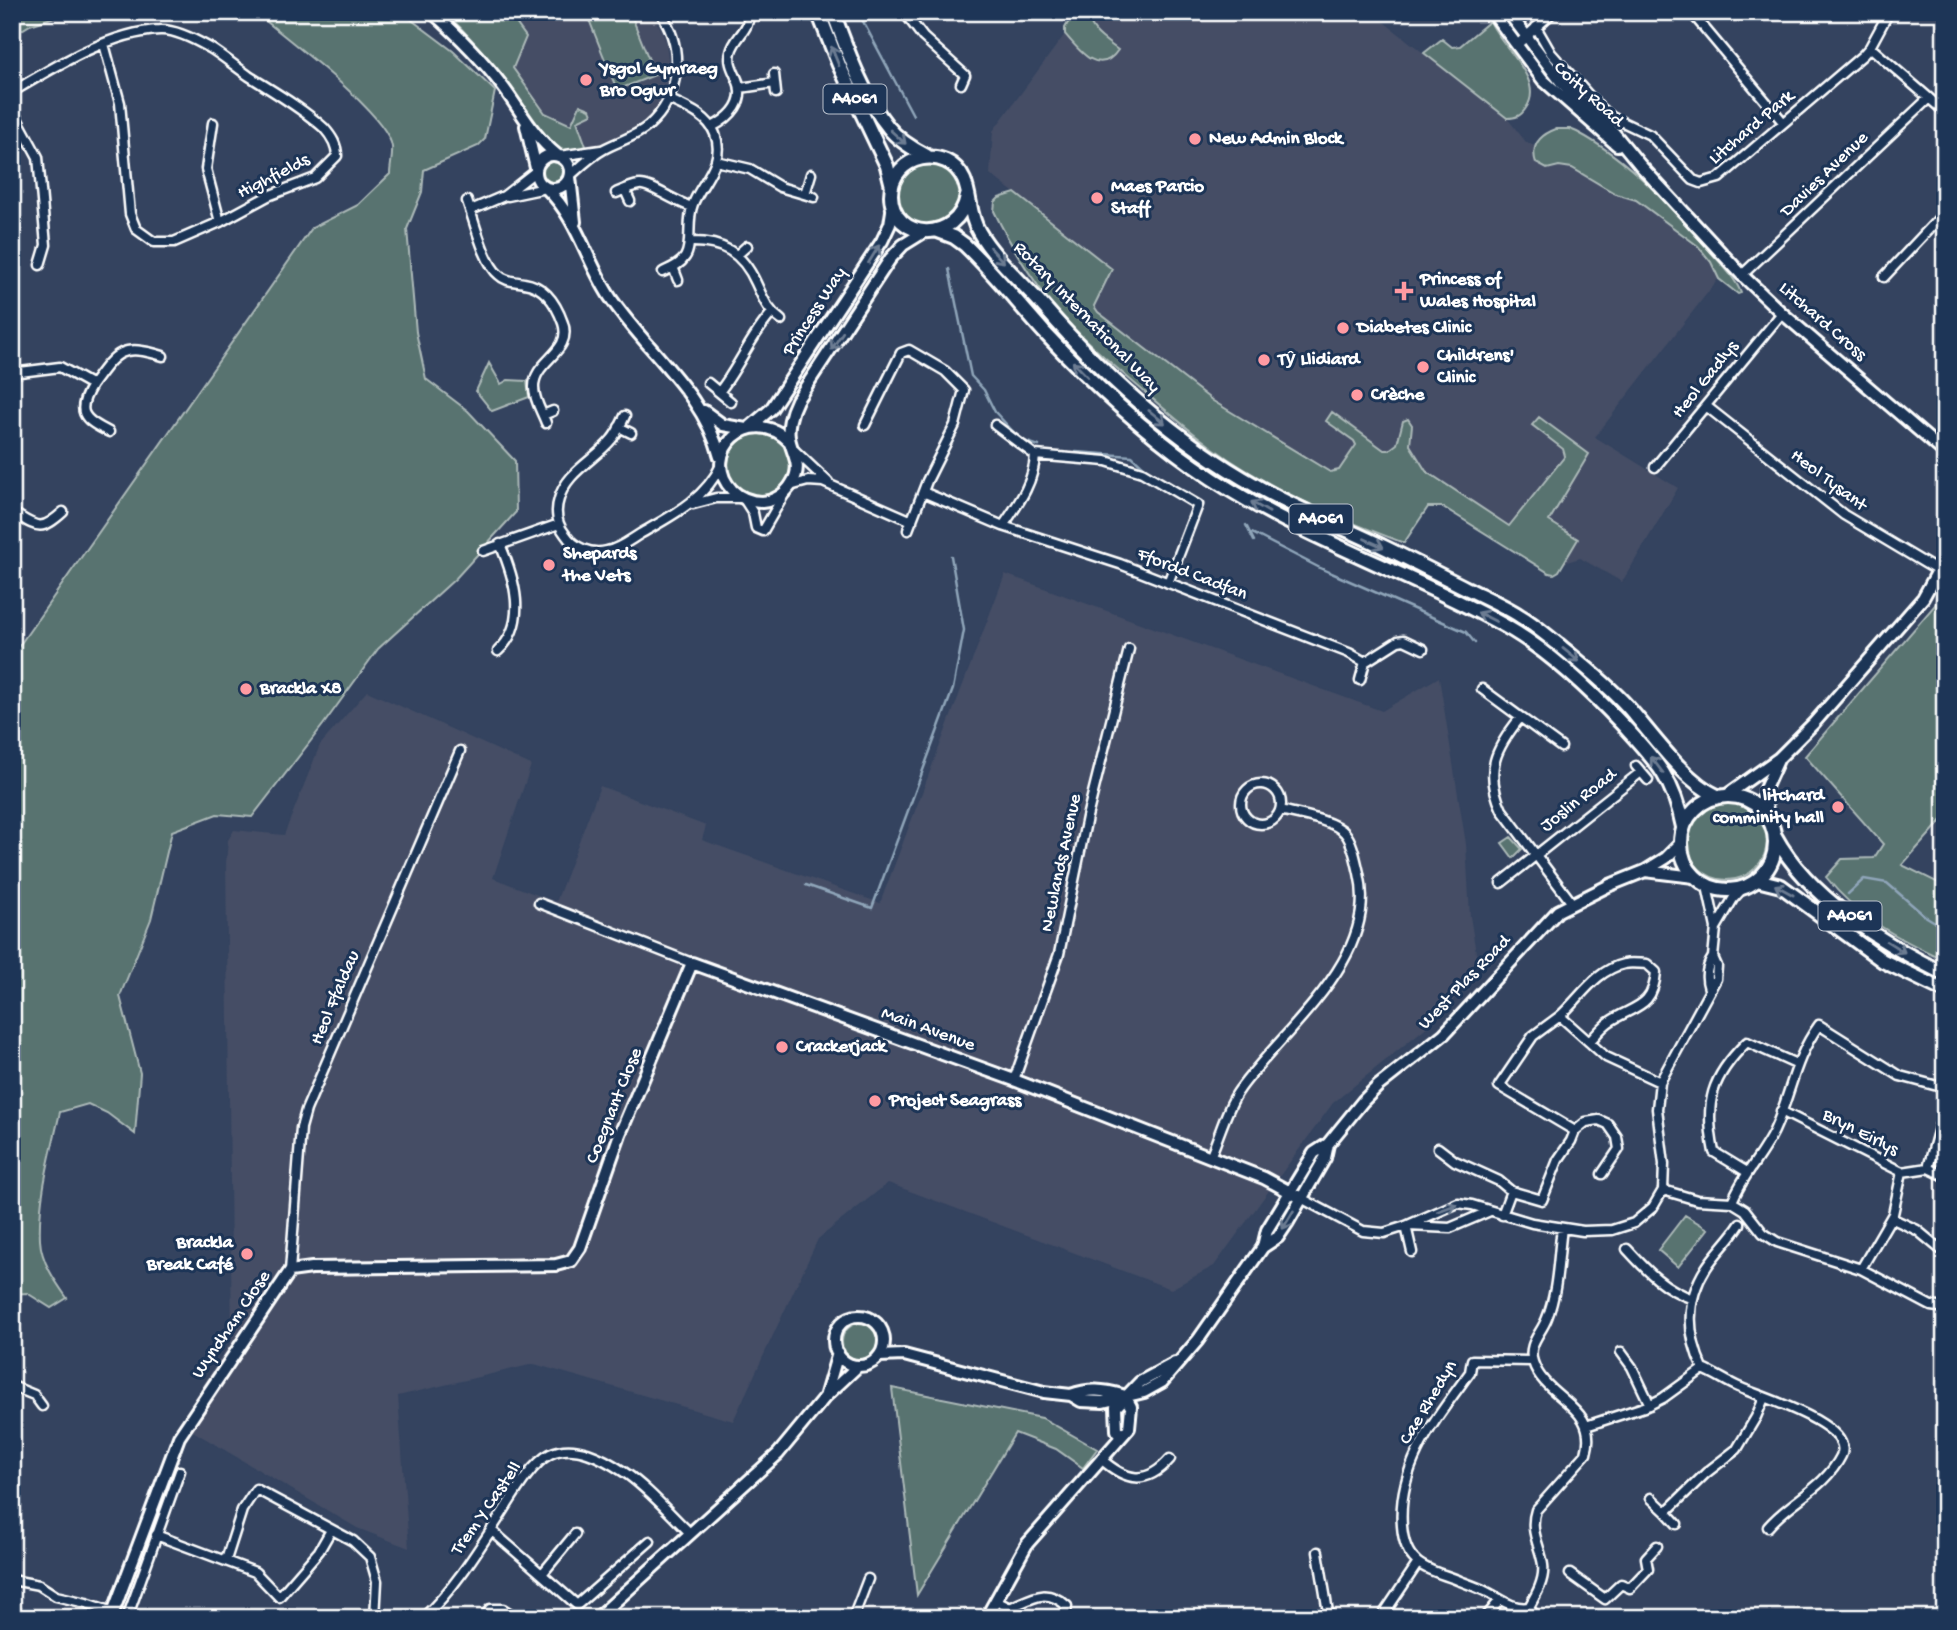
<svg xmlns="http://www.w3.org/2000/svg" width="1957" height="1630" viewBox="0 0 1957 1630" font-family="'Gochi Hand',sans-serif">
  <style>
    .built { fill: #444d65 }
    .green { fill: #587370; stroke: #acb9b8; stroke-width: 2 }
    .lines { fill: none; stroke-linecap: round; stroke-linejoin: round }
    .stream { stroke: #8fa5b9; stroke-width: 2.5 }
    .street-casing { stroke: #fff; stroke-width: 13 }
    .secondary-casing { stroke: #fff; stroke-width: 16 }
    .primary-casing { stroke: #fff; stroke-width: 18 }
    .street { stroke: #1d3557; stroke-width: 8 }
    .secondary { stroke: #1d3557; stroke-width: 10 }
    .primary { stroke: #1d3557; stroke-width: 12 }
    .oneway { stroke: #6c7c92 }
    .poi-dot { fill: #ff9aa2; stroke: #1d3557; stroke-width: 2.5 }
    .labels { text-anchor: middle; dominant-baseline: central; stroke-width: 6; stroke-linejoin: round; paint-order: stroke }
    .shield { fill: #1d3557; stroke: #bbc2cd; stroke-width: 2 }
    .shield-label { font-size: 18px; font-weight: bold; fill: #fff }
    .poi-label { font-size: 19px; font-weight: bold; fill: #fff; stroke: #1d3557; text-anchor: start }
    .street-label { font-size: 19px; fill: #fff; stroke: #1d3557 }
  </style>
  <rect width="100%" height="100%" fill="#34435f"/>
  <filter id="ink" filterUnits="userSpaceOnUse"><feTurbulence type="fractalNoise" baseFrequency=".0143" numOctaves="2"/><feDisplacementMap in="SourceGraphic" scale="14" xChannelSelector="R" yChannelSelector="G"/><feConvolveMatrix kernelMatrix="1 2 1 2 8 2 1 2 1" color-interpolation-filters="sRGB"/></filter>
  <g filter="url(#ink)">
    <path class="built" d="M444,12h205l11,15 6,15 3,24 -1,19 -13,26 -21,19 -23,12 -24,7 -23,1 -23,-16 -23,-37 -31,-39 -27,-32z
      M1089,12h282l136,106 19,24 86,40 114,87 -131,168 83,51 -56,94 -42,-24 -16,5 -121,-60 -119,-26 -163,-105 -67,-54 -1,-15 19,-34 -122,-95 3,-43 72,-97 23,-17z
      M1005,574l377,137 57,-34 27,167 4,72 8,49 -33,47 -112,91 -119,163 -43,23 -283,-106 -70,56 -85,182 -199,-57 -136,32 11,152 -52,-20 -178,-105 53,-83 -6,-477 2,-23 6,-10 50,5 36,-90 47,-54 164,74 -38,113 63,24 44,-116 106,40 -4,14 178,63z"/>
    <path class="green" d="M12,12h58l-40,13 -18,11z
      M255,12h146l52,39 42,40 -10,48 -7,7 -54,24 -2,22 -15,37 9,103 10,47 42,32 47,50 1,51 -60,66 -78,71 -55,76 -71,92 -35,-3 -45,17 -21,88 -31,77 20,77 -5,61 -28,-21 -19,-9 -28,8c-9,41 -22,85 -20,128 1,21 15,41 27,58l-16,10 -24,-15 -15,1v-638l300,-428 46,-23 32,-31c0,-8 3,-18 2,-27 -4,-34 -108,-110 -137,-135z
      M444,12h64l18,25 -13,31 32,45 26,12 9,-20 10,4 2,5 -15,7 10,28c-10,1 -23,4 -32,-1 -19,-12 -27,-37 -39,-53 -21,-29 -45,-59 -72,-83z
      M586,12h44l25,63 -38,15z
      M1074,12h16c-4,18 15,28 28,38 -18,27 -38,2 -53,-16v-6z
      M1490,21c10,25 56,59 36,87 -5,8 -10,10 -19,10l-83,-65 18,-14 10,8 8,-1z
      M1556,129h14l7,3c53,28 94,74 132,118 11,13 26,27 32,43l-3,1 -19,-15 -8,-17 -13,-16 -62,-46 -20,-6 -44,-26 -13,-2 -12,3 -11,-6c-6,-18 4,-28 20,-34z
      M542 173a11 11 0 1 1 22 0a11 11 0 1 1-22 0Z
      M898 194a31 31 0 1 1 62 0a31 31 0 1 1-62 0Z
      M1015,193l97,76 -18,37 4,6 115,89 117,71 9,-2 17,-25 -2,-4 -28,-20 6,-9 52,38h5l8,-6 6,-23 5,-2 4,6 -2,20 16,26 83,55 56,-70 -2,-7 -31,-24 7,-8 50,37 -40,67 29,18 -19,32 -5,3 -5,-1 -106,-66h-15l-24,36c-66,-25 -134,-53 -191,-95 -28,-20 -53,-43 -79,-65 -21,-18 -43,-37 -63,-57 -30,-31 -59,-77 -77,-115l1,-9 4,-4z
      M489,363l12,21 7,-4 19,1 2,16 -37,14 -16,-20z
      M728 465a31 31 0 1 1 62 0a31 31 0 1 1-62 0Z
      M1945,585v232l-43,48 43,21v74c-46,-21 -87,-42 -119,-83l16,-18 32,-1 9,-14 -78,-88 130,-151z
      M1687 840a40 40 0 1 1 80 0a40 40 0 1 1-80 0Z
      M1511,837l11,12 -9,9 -11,-15z
      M1685,1215l23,14 -30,38 -20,-17z
      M842 1342a19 19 0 1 1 38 0a19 19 0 1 1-38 0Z
      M892,1388l150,30 55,31 -14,19 -27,-19 -41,-16 -98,162z"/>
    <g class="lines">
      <path class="stream" d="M858,12l55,103
        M949,269l22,107 13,14 11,22 26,28 18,6
        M1076,452l56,4 17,16
        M1164,481l25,12
        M1246,525l8,16
        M1252,533l68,35 146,64 9,11
        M806,885l66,23 81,-219 11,-59 -13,-74
        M1848,894l16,-15 23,4 38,33 20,12"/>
      <g class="street-casing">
        <path id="street" d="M904,12l19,25 42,38 -4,9
          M1691,12l92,110
          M1536,27l15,26 49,55 12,9 38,18 43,45 8,3 18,-5 144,-123 7,-8 19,-35
          M1517,45l36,-33
          M1870,47l75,65
          M774,74l2,19
          M740,88l35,-5
          M12,92c42,-25 98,-60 148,-62 15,-1 36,10 50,18 13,8 26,19 39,28 25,16 53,32 75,52 8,9 13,17 13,28l-22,22 -47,18 -48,26 -46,20h-20l-18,-13 -6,-15 -10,-111 -16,-59
          M12,109l26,48 8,88 -6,20
          M213,123l-7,46 14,53
          M712,127c19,-10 35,-26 25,-48 -4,-9 -9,-17 -6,-27 4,-16 19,-21 18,-40
          M559,156l42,-6
          M716,161l34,8 30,18 34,10
          M570,176c11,-10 21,-20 34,-27 15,-8 31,-12 44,-23 33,-29 37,-78 12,-114
          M625,190l5,11
          M616,193c7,-3 15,-7 23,-8 10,-2 38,18 53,22
          M805,194l6,-20
          M508,196l38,-8
          M467,201c7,19 17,62 32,74 7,7 16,6 25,8 21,3 32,20 39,40 10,30 -30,37 -29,65 0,12 8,24 12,35
          M471,210l33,-14 32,-25
          M689,242c33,-1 53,10 67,41 7,15 11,27 25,37
          M737,255l10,-9
          M673,267l5,13
          M663,272c8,-4 17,-7 22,-15 8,-11 1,-36 8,-53 9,-23 33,-42 22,-70 -7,-19 -30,-27 -47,-35
          M1742,275l187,-177
          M1884,277l61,-65
          M12,373l48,-6 32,18c24,-33 29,-42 71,-29
          M708,383l23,19
          M92,385c-16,26 -10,34 17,47
          M719,392c20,-25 31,-55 53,-79
          M1706,406l138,109 94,56
          M543,415l10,-4
          M625,416c-4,8 -7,16 -13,23 -17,21 -46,33 -53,60 -4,12 -2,25 6,35 9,14 26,21 42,17 12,-2 23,-11 33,-17 31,-18 65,-34 81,-69
          M865,425l36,-72 8,-3 36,21 19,19 -9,35 -28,56 -19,49
          M619,427l12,6
          M794,450l34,32
          M1035,455l71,6 36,11 56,33 -30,78
          M1655,467l127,-154
          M790,486l18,-5 15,1 89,39
          M923,492l80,34c15,-22 31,-43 32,-71l-40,-30
          M744,499l9,14 3,15 7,3 22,-38
          M693,504l23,-6h26
          M12,512c25,15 28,21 51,0
          M1003,526l117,38 229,89 16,9 33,-21 6,-1 19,9
          M483,551l76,-27
          M498,651c31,-28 16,-74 2,-107
          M1360,680l5,-18
          M1482,689l79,58
          M1520,718c-25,31 -36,53 -18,92l70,93
          M1636,766l12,14
          M1241 804a20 20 0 1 1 40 0a20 20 0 1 1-40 0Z
          M1501,883l140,-111
          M539,903l153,60
          M1716,928l17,-29 10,-11
          M1709,989c-4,-12 -3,-22 4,-32
          M1560,1016c20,-18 36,-46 64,-52 7,-2 16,0 23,0l9,8c-3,37 -22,33 -47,50 -7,5 -14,14 -20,20
          M1014,1080l45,-126 28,-137 42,-168
          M1945,1106l-17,62 17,8
          M1781,1111l121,61 26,-4
          M1575,1131l-76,-45 34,-50 27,-20 46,41 54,25
          M1438,1148l17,13 44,20 12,10 31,9 16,-40 13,-19 4,-10 11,-9 13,-2 9,4 9,13 2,12 -17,25
          M1210,1157c9,-20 17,-51 30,-68 45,-62 140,-131 119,-216 -3,-12 -6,-31 -14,-40 -11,-13 -49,-19 -65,-23
          M1747,1172l-33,-20c-10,-49 -3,-75 33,-110l49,22
          M1663,1190l34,10 35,2 13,8 18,23 14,9 84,27 70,37 14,2
          M1301,1198l62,33 21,2 22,-7 52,-23 14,2 60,18 51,8 29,-1 22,-7 19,-16 10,-17 1,-26 -7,-55 3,-27 56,-103 1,-13 -4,-9 3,-29 -9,-42
          M1732,1202c10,-26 30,-46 42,-71 17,-37 20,-72 45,-106l81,51 45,12
          M1502,1215l9,-24
          M1891,1218l26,12 23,19
          M1406,1226l6,26
          M1409,1226l41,2 40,-17
          M1627,1249c21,23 37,40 66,50
          M1861,1269l32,-55 9,-42
          M290,1271l11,-143 5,-18 154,-359
          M12,1330l3,1
          M1621,1352l11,15 18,38
          M1703,1369c-16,-34 -18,-68 3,-101 10,-16 24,-28 34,-44
          M12,1386l22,9 8,11
          M1586,1426l61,-20 16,-8 40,-29c13,5 25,14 38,19 20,9 115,37 100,68 -16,32 -51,45 -73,71
          M1101,1459c25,22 45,27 69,0
          M1651,1498l15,14 40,-39 31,-24 19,-32 8,-19
          M1666,1512l11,12
          M491,1530l86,75 73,-64
          M156,1535l99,37 24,25 40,-46 12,-21
          M1318,1552l11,66
          M226,1560l16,-50 14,-21 97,52 17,16 7,24 -2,37
          M542,1574l33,-40
          M1570,1574l35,25 16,-15 9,4 18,-19 -2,-11 11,-12
          M12,1580l27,5 17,11 30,7 27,9
          M996,1601l14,7c23,-10 35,-21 57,-2l-2,12
          M1529,1607c-17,3 -29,-9 -44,-16 -8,-4 -17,-7 -25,-10 -13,-6 -34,-10 -44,-20 -10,-9 -13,-22 -14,-35 -5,-61 34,-107 68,-154l2,-12 60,1
          M127,1618l53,-147
          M423,1618c30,-28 52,-63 74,-97 13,-19 32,-56 53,-67 24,-12 53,4 74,18 24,16 45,41 66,61
          M484,1618l6,-9h13l14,9
          M853,1618l15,-39
          M1381,1618l37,-55
          M1485,1618l15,-18
          M1536,1618l-7,-11c7,-12 16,-27 14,-42 -3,-20 -14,-34 -7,-55l50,-56c14,-49 -41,-54 -53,-92 -6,-18 8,-28 14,-44 11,-27 11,-61 15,-90"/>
      </g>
      <g class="secondary-casing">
        <path id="secondary" d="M432,12c26,23 50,47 71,75 18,24 30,49 54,68
          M1492,12l51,68 74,65
          M1508,12l53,70 48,45 31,38 102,110 40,38 163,140
          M526,126l10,42
          M536 172a17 17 0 1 1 34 0a17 17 0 1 1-34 0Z
          M570,177l5,45
          M547,189c32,31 40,75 65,111 36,52 92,94 108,157
          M704,411l19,14 23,4
          M751,426l20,-17 111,-168 8,-17 3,-19
          M790,442c-39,-41 -92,12 -58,48 8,8 19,12 30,12 12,-1 24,-8 30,-19 10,-16 2,-26 -2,-41 -4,-13 1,-30 7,-42l93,-141 13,-14 21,-13
          M1727,795l52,-37 35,-35 109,-125 22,-40
          M1768,817l-4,-26 14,-31
          M1645,871l49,6
          M1263,1247l15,-10 10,-15 37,-64 3,-14
          M834 1341a25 25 0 1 1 50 0a25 25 0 1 1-50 0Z
          M879,1356l25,-1 140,37 27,3 10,6 22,1 41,-10 18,-10 36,-42 65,-93 4,-17 47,-77 14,-9 35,-43 15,-15 66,-52 114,-123 52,-26 35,-14 21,-13 14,-14
          M826,1394l12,-41
          M1071,1395c18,-7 33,-5 51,0
          M1120,1437l-3,-7 -1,-23 24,-25 35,-19
          M111,1618l68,-181 111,-166 22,-3 244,-3 15,-4 9,-13 40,-114 72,-171 322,117 250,98 37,20
          M597,1618l181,-164 47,-57 33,-31
          M986,1618l41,-74 102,-116 2,-21 -6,-11"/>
      </g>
      <g class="primary-casing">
        <path id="primary" d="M818,12l21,53 48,101 5,20
          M833,12c13,35 31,86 55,115 10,13 25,22 39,29
          M967,196c-9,48 -75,46 -76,-1 0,-41 57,-52 73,-15 7,17 5,36 15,52 14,25 45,52 64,74 65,75 142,143 230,189 36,19 74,34 111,52 27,13 54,27 82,41 18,9 37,17 54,28 14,8 26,19 39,29 24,20 48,39 68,61 25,28 57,75 90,90
          M938,231l16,6 11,8c28,27 53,58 79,87 46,49 95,95 150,134 95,68 209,103 311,160 43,24 83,62 117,98 33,36 51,53 61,103
          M1681 843a47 47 0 1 1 94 0a47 47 0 1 1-94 0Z
          M1775,836c33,61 108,108 170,138
          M1757,880l24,6 102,75 62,30"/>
      </g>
      <use href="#street" class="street"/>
      <use href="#secondary" class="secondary"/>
      <use href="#primary" class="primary"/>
    </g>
    <defs><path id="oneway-shaft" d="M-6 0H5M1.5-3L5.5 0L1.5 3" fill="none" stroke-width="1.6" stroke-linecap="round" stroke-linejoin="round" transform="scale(1.75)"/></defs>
    <g class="oneway">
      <use href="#oneway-shaft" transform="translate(835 56) rotate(-112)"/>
      <use href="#oneway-shaft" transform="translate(898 137) rotate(42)"/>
      <use href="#oneway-shaft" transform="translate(874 254) rotate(-58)"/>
      <use href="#oneway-shaft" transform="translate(997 255) rotate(47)"/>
      <use href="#oneway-shaft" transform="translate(837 341) rotate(123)"/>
      <use href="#oneway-shaft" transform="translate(1080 369) rotate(-134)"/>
      <use href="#oneway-shaft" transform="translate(1157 417) rotate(39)"/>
      <use href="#oneway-shaft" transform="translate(1260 507) rotate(-150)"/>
      <use href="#oneway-shaft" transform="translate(1374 543) rotate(24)"/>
      <use href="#oneway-shaft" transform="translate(1487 617) rotate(-153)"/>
      <use href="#oneway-shaft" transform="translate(1571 655) rotate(39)"/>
      <use href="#oneway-shaft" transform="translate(1657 765) rotate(-127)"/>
      <use href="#oneway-shaft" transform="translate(1784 890) rotate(-151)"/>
      <use href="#oneway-shaft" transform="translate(1896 947) rotate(32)"/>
      <use href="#oneway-shaft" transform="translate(1447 1208) rotate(-20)"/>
      <use href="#oneway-shaft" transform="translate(1288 1220) rotate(121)"/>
    </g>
  </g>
  <g class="poi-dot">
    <circle cx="586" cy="80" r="7"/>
    <circle cx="1195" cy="139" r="7"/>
    <circle cx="1097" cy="198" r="7"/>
    <path d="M1400.5 280.5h7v7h7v7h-7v7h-7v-7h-7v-7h7z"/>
    <circle cx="1343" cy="328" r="7"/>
    <circle cx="1264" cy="360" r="7"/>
    <circle cx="1423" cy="367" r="7"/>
    <circle cx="1357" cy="395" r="7"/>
    <circle cx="549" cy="565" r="7"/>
    <circle cx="246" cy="689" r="7"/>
    <circle cx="1838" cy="807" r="7"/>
    <circle cx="782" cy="1047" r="7"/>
    <circle cx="875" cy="1101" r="7"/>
    <circle cx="247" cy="1254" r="7"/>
  </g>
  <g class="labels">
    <g class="shield">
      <rect x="823.5" y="84.5" width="63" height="29" rx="5"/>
      <rect x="1289.5" y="504.5" width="63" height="29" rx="5"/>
      <rect x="1818.5" y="901.5" width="63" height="29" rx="5"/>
    </g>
    <g class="shield-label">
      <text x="855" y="99">A4061</text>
      <text x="1321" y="519">A4061</text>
      <text x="1850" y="916">A4061</text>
    </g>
    <g class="poi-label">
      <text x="600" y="69">Ysgol Gymraeg<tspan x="600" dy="22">Bro Ogwr</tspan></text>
      <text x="1209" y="139">New Admin Block</text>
      <text x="1111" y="187">Maes Parcio<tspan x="1111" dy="22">Staff</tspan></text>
      <text x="1420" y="280">Princess of<tspan x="1420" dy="22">Wales Hospital</tspan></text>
      <text x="1357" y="328">Diabetes Clinic</text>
      <text x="1437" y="356">Childrens'<tspan x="1437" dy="22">Clinic</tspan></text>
      <text x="1278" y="360">Tŷ Llidiard</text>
      <text x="1371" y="395">Crèche</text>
      <text x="563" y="554">Shepards<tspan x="563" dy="22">the Vets</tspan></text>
      <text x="260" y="689">Brackla X8</text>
      <text x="1824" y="796" text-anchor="end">litchard<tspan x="1824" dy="22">comminity hall</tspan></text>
      <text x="796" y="1047">Crackerjack</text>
      <text x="889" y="1101">Project Seagrass</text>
      <text x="233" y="1243" text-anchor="end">Brackla<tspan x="233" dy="22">Break Café</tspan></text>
    </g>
    <g class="street-label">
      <text transform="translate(1588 95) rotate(42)">Coity Road</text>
      <text transform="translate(1752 128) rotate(-40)">Litchard Park</text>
      <text transform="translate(1825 175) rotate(-44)">Davies Avenue</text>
      <text transform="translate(274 177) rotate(-27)">Highfields</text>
      <text transform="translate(815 312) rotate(-57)">Princess Way</text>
      <text transform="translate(1086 318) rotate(46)">Rotary International Way</text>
      <text transform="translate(1822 322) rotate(41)">Litchard Cross</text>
      <text transform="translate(1706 380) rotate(-51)">Heol Gadlys</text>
      <text transform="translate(1828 481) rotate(37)">Heol Tysant</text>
      <text transform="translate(1192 575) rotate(21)">Ffordd Cadfan</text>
      <text transform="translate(1579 801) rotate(-38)">Joslin Road</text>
      <text transform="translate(1062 863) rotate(-78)">Newlands Avenue</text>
      <text transform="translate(1465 983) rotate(-46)">West Plas Road</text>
      <text transform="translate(336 998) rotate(-67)">Heol Ffaldau</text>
      <text transform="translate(928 1030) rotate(20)">Main Avenue</text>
      <text transform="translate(615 1106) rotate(-68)">Coegnant Close</text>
      <text transform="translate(1860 1133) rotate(27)">Bryn Eirlys</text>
      <text transform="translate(232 1325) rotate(-56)">Wyndham Close</text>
      <text transform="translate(1429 1403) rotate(-59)">Cae Rhedyn</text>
      <text transform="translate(487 1509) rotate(-55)">Trem Y Castell</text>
    </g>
  </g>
  <rect width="1957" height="1630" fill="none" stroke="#1d3557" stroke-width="42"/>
  <rect x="21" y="21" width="1915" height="1588" fill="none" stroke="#fff" stroke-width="2.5" filter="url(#ink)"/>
</svg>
